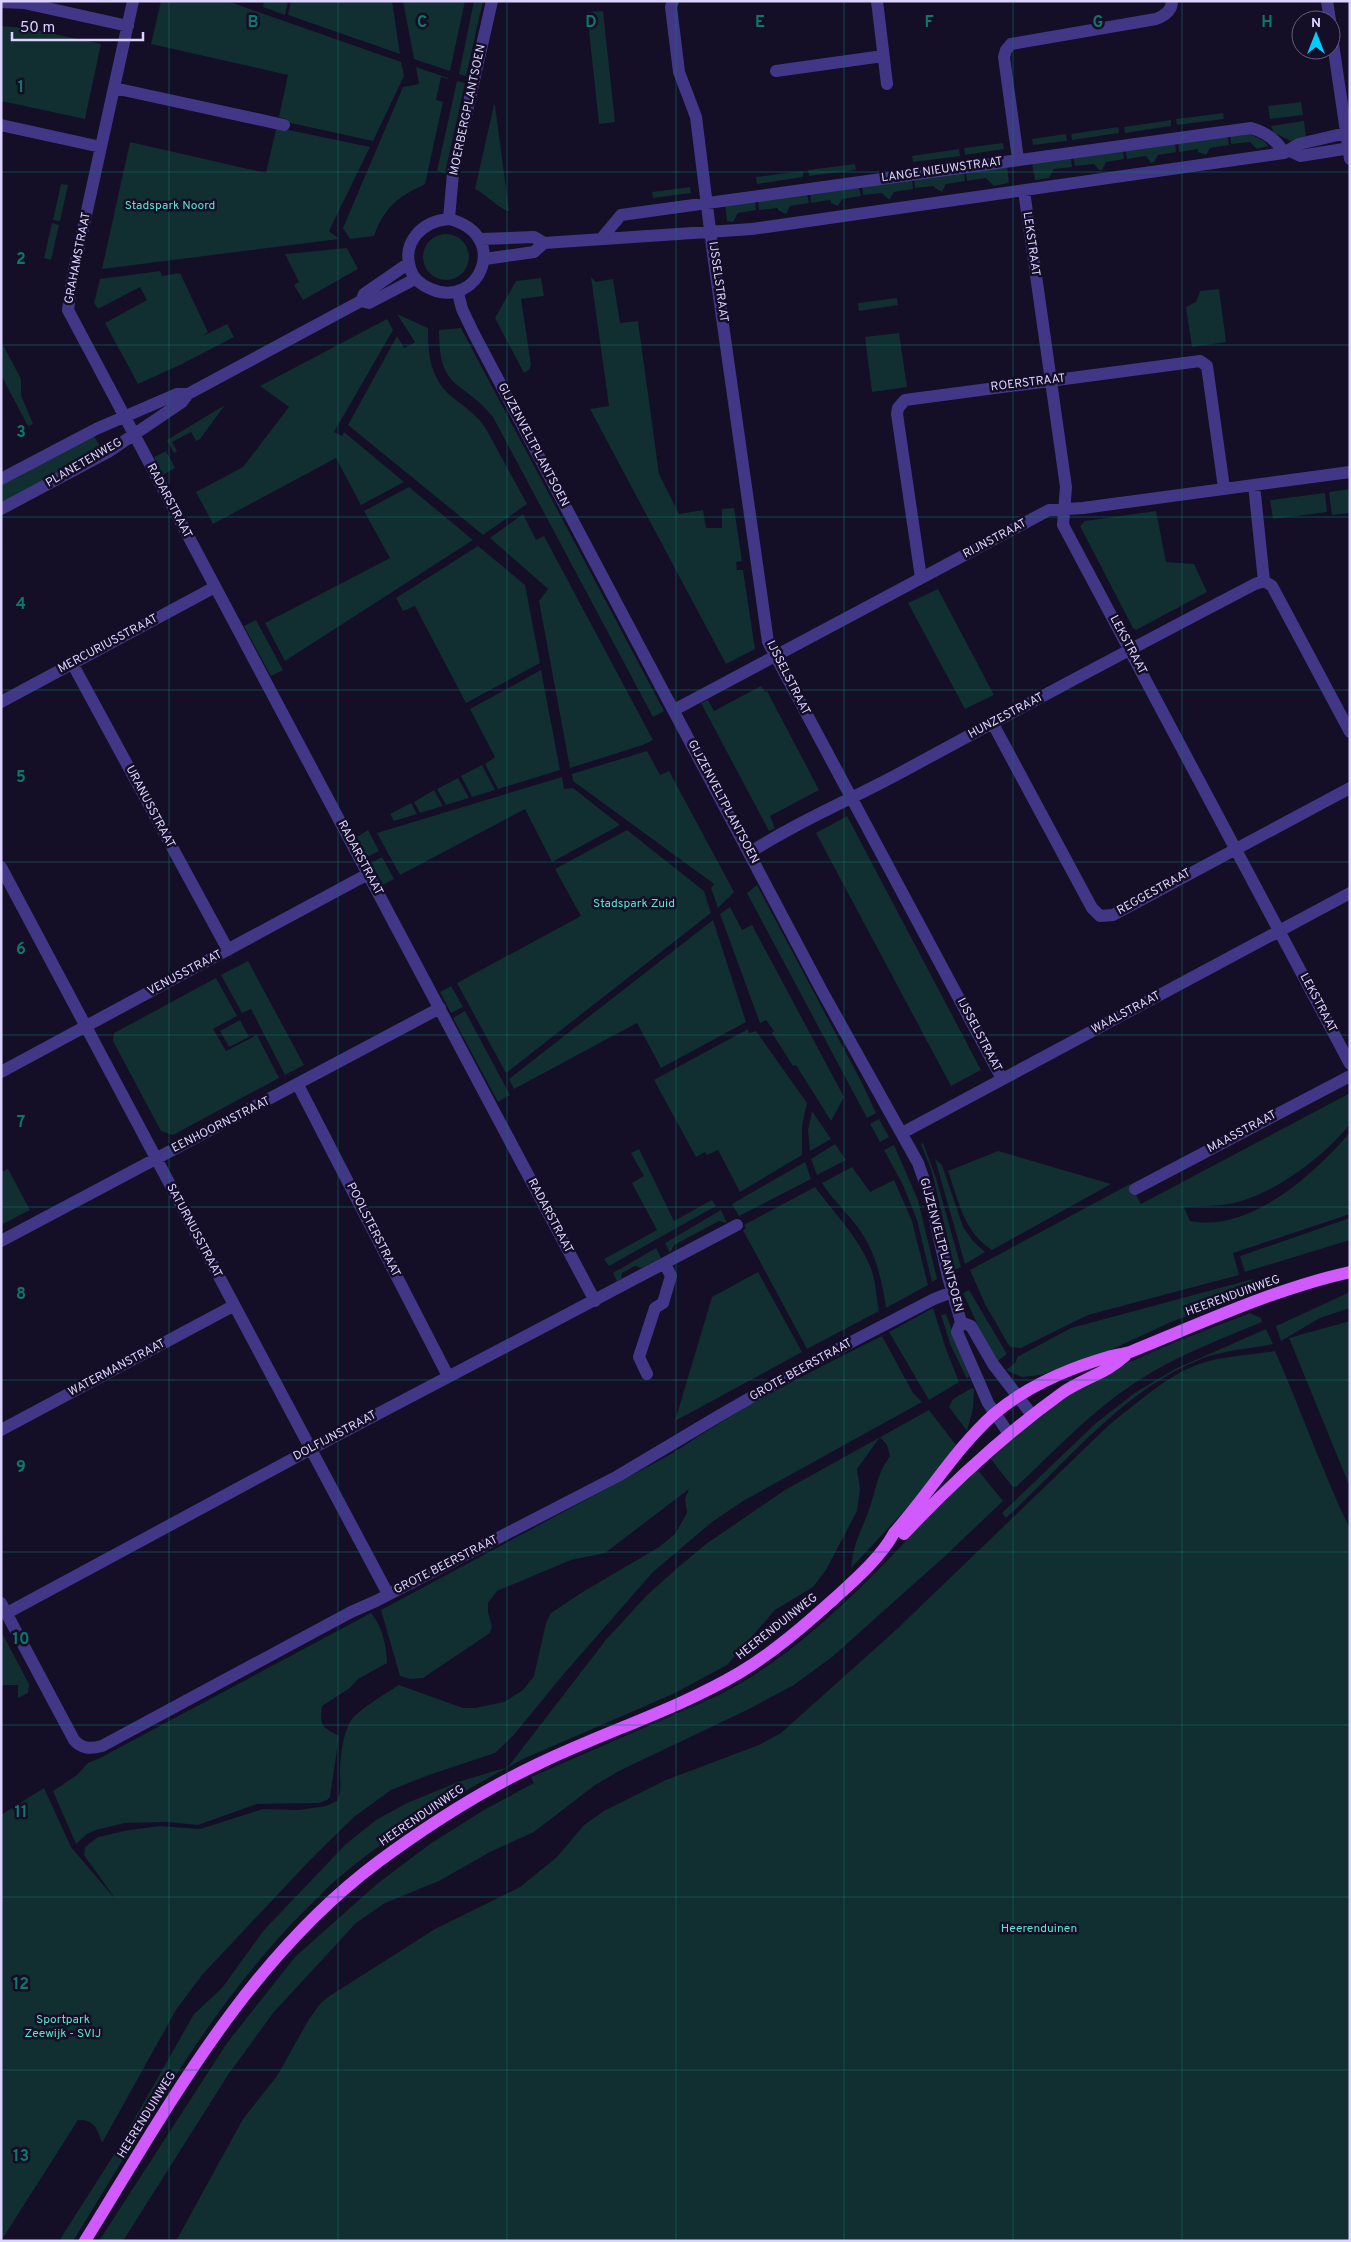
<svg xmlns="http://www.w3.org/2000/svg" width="1351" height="2242" viewBox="0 0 1351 2242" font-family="Overpass,sans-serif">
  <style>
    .green { fill: #112e30 }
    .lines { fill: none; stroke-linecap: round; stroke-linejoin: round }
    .minor { stroke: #423787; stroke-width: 12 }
    .major { stroke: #d15aff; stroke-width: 12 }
    .grid { fill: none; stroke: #0f766e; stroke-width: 1; stroke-opacity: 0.55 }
    .labels { text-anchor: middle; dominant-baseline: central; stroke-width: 5; stroke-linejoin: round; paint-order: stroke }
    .street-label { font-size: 12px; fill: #dcd3ff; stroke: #140e26 }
    .park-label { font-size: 12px; fill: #5ae4ce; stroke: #140e26 }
    .grid-label { font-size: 16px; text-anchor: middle; font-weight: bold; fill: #0f766e; stroke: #140e26; stroke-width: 5; stroke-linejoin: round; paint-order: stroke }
  </style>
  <rect width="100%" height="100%" fill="#140e26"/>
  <path class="green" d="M161,1h66l174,61 3,14 -31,65 -87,-19v-3l-7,-2 9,-42 -137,-31z
    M264,1h24l-3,14 -22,-8z
    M291,1h101l8,53 -112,-39z
    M403,1h62l-15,70 -36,-12z
    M474,1h9l-17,75 -7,-2z
    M603,11l12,111 -16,2 -12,-112z
    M1,26l25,2 75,16 -16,75 -84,-18z
    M416,67l32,11v1l-7,-2 -5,23 7,2 -18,82c-5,4 -12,5 -17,9 -17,9 -28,25 -34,43l-24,3 -7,-11 60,-141 16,-3z
    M457,81l8,2 -20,90 -8,-2z
    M1301,102l2,13 -33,4 -2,-13z
    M494,105h1l14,106c-9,-1 -23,-17 -34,-22z
    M1223,113l1,6 -47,6 -1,-6z
    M1171,120v6l-46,7 -1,-6z
    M1304,121l2,16 -15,4 -17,-8 -3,-7z
    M1118,127l1,6 -47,7 -1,-6z
    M276,129h8l86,18 -41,84 10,8 -237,30 28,-127 136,31z
    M1066,134l1,7 -34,4 -1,-6z
    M1250,134l14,7 4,5 -11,3 -7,-7 -19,2 -1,-9z
    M1227,135l2,10 -19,3 -4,7 -8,-3v-3l-19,3 -1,-10z
    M1003,143l1,6 -39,6 -1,-7z
    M1175,143l1,9 -18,3 -4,7 -3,1 -5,-7 -19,3 -2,-10z
    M959,149l1,7 -47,6 -1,-6z
    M1123,150l1,9 -18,3 -4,8h-3l-5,-6 -19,2 -2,-9z
    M1071,157l1,10 -18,2 -5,9 -14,2 -3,-17z
    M855,164l1,6 -47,6 -1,-6z
    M1007,166l2,17 -15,3 -8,-8 -19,3 -1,-9z
    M803,171v6l-46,7 -1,-7z
    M964,172l1,9 -19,3 -4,8 -7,-4 -1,-2 -19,2 -1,-9z
    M912,179l1,10 -19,3 -4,7h-2l-6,-6 -19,2 -1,-9z
    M61,184l7,1 -8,36 -7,-1z
    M690,187l1,6 -38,5 -1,-6z
    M859,187l2,9 -19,3 -4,7 -7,-3 -1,-3 -19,3 -1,-10z
    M807,194l2,9 -19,3 -4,8 -8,-4v-2l-19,2 -1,-9z
    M755,201l1,9 -18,3 -5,9 -6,-1 -2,-16z
    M52,223l7,2 -8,35 -7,-2z
    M423 257a23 23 0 1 1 46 0a23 23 0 1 1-46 0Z
    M347,248l11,21 -55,31 -9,-15 5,-3 -14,-28z
    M160,271l2,5 18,-3 28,59 -5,4 24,-12 7,13 -52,27 -44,20 -33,-61 42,-23 -7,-13 -42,22 -4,-6 6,-24z
    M591,277l5,5 17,-3 7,44 18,-2 21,153 20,40 24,-4 3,18h16v-19l12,-1 8,53 -6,1 1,8h6l12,79 -29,15 -136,-255 19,-3z
    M541,278l3,18 -23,3 10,66 -2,5 -5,3 -29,-55 21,-37z
    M1219,289l7,53 -34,5 -6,-40 10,-5 4,-11z
    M897,298l1,7 -39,6 -1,-8z
    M397,314l31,14c0,26 2,50 23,68 12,10 25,18 34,31l42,77 -44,31 -135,-110 49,-89 7,12 11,-6z
    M387,319l6,11 -59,102 8,4 2,-4 60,50 -43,23 -25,-47 -123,66 -17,-32 47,-25 46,-60 -29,-21z
    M461,328l203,383 -11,6 -160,-300c-32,-39 -54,-25 -54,-87z
    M899,333l8,54 -35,5 -7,-55z
    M1,341l20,38v16l12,29 -5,2 -27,-51z
    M225,405l-25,34 -4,2 -5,-9 -19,10 5,9 -3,2 -7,-13z
    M93,434l9,16 -101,54v-20z
    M166,451l9,17 -12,7 -9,-18z
    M409,487l64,53 -188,121 -20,-38 125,-65 -26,-47z
    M1350,489v24l-18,2 -3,-23z
    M1325,493l2,19 -54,7 -3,-19z
    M1156,511l10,51 28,2 13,28 -71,38 -3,-2 -53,-102 5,-5z
    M523,514l13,26 8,-4 109,204 -10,5 -73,23 -31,-167 9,-12 -58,-51z
    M478,546l47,39 15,78 -74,40 -51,-97 -12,5 -7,-13z
    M938,589l56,106 -29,14 -57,-106z
    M256,620l27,50 -12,6 -27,-50z
    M541,670l19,100 -62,19 -13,-25 10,-7 -25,-48z
    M761,686l4,6 2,-1 52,99 -49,26 5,12 -6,3 -68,-128 7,-3 6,11z
    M647,751l13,24 9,-4 65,121 -16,16 -7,-20 3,-4 -141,-103 -1,-7z
    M482,765l13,25 -23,7 -11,-21z
    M562,777l2,12 9,-1 47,37 -68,37 -27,-53 -125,66 -23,-42z
    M458,778l11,20 -23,7 -9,-16z
    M434,790l9,16 -23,7 -6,-11z
    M411,803l6,11 -23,7 -4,-7z
    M847,816l134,254 -30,16 -135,-253z
    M368,830l11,21 -12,6 -10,-20z
    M627,830l77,61 7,22 -205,160 -49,-90 124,-67 -26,-47z
    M382,857l12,22 -11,6 -12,-22z
    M757,885l105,198 14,30 -9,5 -120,-225z
    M730,907l12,23 10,-5 92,172 -13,24 -35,-56 -3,1 -21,-33 2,-2 -8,-11 -6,3 -40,-109z
    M713,920l33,102 -85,46 -24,-45 -123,66 -5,-10z
    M248,961l56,104 -19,10 -34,-66 -9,4 -21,-38z
    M216,978l21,38 -24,13 13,22 31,-16 22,43 -106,57 -12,-4 -48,-90 1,-8z
    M451,986l12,21 -12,6 -11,-21z
    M465,1011l45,84 -12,7 -45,-84z
    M240,1020l9,17 -20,10 -9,-16z
    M748,1029l1,4 7,-2 51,72 -5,23v29l-62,37 -22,-42 -11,5 -2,-3 -9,5 -42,-77z
    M1350,1093v31c-26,33 -78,72 -120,80 -15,2 -31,2 -46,3l6,14c59,12 125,-47 160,-89v82l-117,39 6,22 -151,40 -67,33 -11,-1 -2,-3 -23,-40 -15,-34 160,-86 11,20z
    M812,1111l19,28 -21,12 -2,-21z
    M879,1119l10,18 -9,5 -10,-18z
    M923,1143l13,35 25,89 -6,3 -23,-98 -11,-28z
    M835,1144l11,16 -29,15 -6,-16z
    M894,1145l24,55 19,79 -5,3 -15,-62 -14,-35 -19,-35z
    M639,1149l35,72 38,-21 4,6 -107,60 -5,-7 53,-29 -25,-47 12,-7 -13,-23z
    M998,1151l113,33 -119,66c-28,-17 -34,-51 -44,-79z
    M935,1159l7,6 21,62 10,14 12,11 -20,12z
    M805,1162l6,17 -72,37 -7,-12z
    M852,1167l18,25 24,-12 18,41 16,64 -42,23c-4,-26 -9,-51 -23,-73 -12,-19 -29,-33 -41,-52z
    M8,1169l22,41 -29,15v-53z
    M815,1187c19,26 42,48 55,79 6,14 6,30 9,45l-72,38 -64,-119 3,-2 -2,-3z
    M721,1210l6,13 -8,-2 -45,24 -4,8 -5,-10z
    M1350,1218v22l-105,32 -5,-16z
    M656,1248l5,10 -19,10 -7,-2 -13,7 -1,6 -4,2 -4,-8z
    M758,1272l44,80 -127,69 37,-124z
    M1253,1279l4,11 -86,32 -65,30 -65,23 -19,2 -16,-7 10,-8 1,-5 54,-29z
    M969,1290l38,64 -9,7 -18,-31 -17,-37z
    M1350,1292v16l-30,10 -39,23 -5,-15z
    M933,1308l13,41 13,33 -30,18 -40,-68z
    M1250,1313l11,5 1,4c-41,17 -84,33 -121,57 -47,29 -85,71 -125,108l-4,-1 -22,-28c21,-18 42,-37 64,-53 54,-39 134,-68 196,-92z
    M946,1314l23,62 -2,3 -16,-33 -10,-31z
    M1350,1321v166l-61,-149z
    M1266,1329l7,15c-23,5 -50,6 -72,15 -78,31 -134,103 -195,159l-4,-5 94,-90 40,-31 39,-23z
    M882,1336l31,57 9,9 -179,99 -31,21 -59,50 -91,104 -49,60 -18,17 -66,22 -38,15 -37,27 -42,41 -110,117 -26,35 -74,133c-4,-13 -8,-24 -24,-23l-77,121v-426l43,-27 27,59 45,53 -32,-45 1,-8 13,-10 31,-7 31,-4 40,3 63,-20 36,1 27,-4 11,-5c6,-12 2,-21 3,-34 1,-13 3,-33 10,-45 6,-11 38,-30 49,-37l64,23h12l29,-6 19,-12 11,-14 12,-53 5,-10 30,-20 78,-46 16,-13 12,-21 -2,-14 4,-10 -84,64 -34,7 -74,31 -9,12v9l4,15 -2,6 -67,45 -13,1 -10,-3 -19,-66 292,-157c66,-45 138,-82 209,-117z
    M1275,1351c26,59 47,120 75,178v712h-1174l67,-122 34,-43 32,-57 11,-15 8,-7 107,-68 85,-42 37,-30 27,-32 20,-14 62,-31 93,-35 22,-12 116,-104 212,-204c27,-21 57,-49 90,-61 23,-8 51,-9 76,-13z
    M972,1388l2,1 -1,20 -6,22 -18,-24 4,-8z
    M929,1410l27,35 -47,61 -58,62c2,-23 8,-32 16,-53 9,-22 8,-38 23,-59l-3,-11 -7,-8 -23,32 3,20 -3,22 -31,59 -13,17 -38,23 -48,55 -54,29 -150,65c-66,36 -130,72 -187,121 -11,9 -21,21 -32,31 -95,96 -160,216 -231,330h-14l56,-88 79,-139 28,-26 42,-58 81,-85 31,-25 31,-17 51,-21 50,-15 97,-126 42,-46 35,-31 24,-20 79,-54z
    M977,1469l26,32 -60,57 -111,99 -38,28 -45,24 -128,61 -26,15 -61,47 -44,20 -51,29 -54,22 -29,20 -83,90 -45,62 -105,166h-24l128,-198 68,-86 82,-73 53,-40 54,-34 50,-27 -3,-6 188,-82c103,-53 176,-147 258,-226z
    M371,1613c11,12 16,34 16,50l-29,16 -8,9 -28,18c-2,21 -1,20 17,30l-9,61 -3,3 -8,3 -62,1 -59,21 -31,-3 -42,1 -29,7 -9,4 -11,10 -23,-53 24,-16 11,-12 12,-5z
    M1,1631l28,53 -1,9 -10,5v-13h-17z"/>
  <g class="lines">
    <path class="minor" d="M133,1l-61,278 -4,31 527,991
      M673,1l-2,6 8,65 17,45 17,137 55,388 234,437
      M877,1l10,83
      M1327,1l3,19
      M1,2l23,1 104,23
      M1331,30l19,129
      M776,71l107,-15
      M114,88l170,37
      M1,125l100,22
      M1290,151l10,5 50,-8
      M1018,159l-14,-102 2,-7 5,-6 145,-25c8,-3 16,-8 16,-18
      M1024,191l42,296 -3,38 287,539
      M449,219c63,16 30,91 -18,70 -10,-4 -18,-10 -21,-21 -8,-27 13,-47 39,-49z
      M449,219l4,-46 39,-172
      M481,239l53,-2 10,6 208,-14 532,-76 15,-9 51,-12
      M601,239l20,-24 630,-87c14,4 26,12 33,25
      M485,259l49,-7 10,-9
      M458,293l4,16 12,25 348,657 96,172 11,31 19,83 13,45 -4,10 31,71 21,31
      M361,301l3,-7 45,-31
      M1,479l95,-50 81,-35h11
      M1254,485l10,96 8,5 78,146
      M1,509l107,-57 74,-50 6,-8 173,-93 8,2 46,-24
      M921,578l-24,-164 1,-6 7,-8 295,-39 7,5 17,122
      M72,663l156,287
      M1,702l214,-115
      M674,710l375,-200 34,-2 267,-36
      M993,724l99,184 8,8 13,-1 237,-127
      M749,853c48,-31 101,-53 151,-80 118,-64 236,-127 355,-189l9,-3
      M1,867l387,727
      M1,1072l367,-198
      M298,1085l150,291
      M902,1133l448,-240
      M1135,1189l215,-113
      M1,1241l439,-233
      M961,1322l10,4 22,38 39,51
      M647,1374l-8,-17 16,-49 8,-5 8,-27 -6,-12
      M1,1430l232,-124
      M1,1603l73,137c8,9 16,9 28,6l249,-134 25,-11 242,-125 99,-59 94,-54 123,-64 18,-7
      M7,1613l304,-164 426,-224"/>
    <path class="major" d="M904,1534c48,-51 101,-100 158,-141 20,-14 45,-20 63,-37
      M85,2241c84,-136 162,-281 293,-379 50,-37 103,-71 160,-98 66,-32 138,-54 201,-91 35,-21 66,-48 96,-75 21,-19 46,-41 59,-65 35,-39 61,-84 100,-119 33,-28 73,-45 114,-57 7,-2 15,-3 22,-5 72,-29 144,-63 220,-80"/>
  </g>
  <path class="grid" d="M169,1v2240M338,1v2240M507,1v2240M676,1v2240M844,1v2240M1013,1v2240M1182,1v2240M1,172h1349M1,345h1349M1,517h1349M1,690h1349M1,862h1349M1,1035h1349M1,1207h1349M1,1380h1349M1,1552h1349M1,1725h1349M1,1897h1349M1,2070h1349"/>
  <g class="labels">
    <g class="street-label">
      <text transform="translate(468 110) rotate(-78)">MOERBERGPLANTSOEN</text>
      <text transform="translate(942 170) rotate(-8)">LANGE NIEUWSTRAAT</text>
      <text transform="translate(1031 244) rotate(82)">LEKSTRAAT</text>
      <text transform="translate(78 258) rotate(-79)">GRAHAMSTRAAT</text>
      <text transform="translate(718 282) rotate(82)">IJSSELSTRAAT</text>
      <text transform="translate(1028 383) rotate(-7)">ROERSTRAAT</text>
      <text transform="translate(533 445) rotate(62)">GIJZENVELTPLANTSOEN</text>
      <text transform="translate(84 463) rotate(-30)">PLANETENWEG</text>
      <text transform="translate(169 501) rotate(62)">RADARSTRAAT</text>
      <text transform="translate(995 539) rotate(-28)">RIJNSTRAAT</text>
      <text transform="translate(108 644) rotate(-28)">MERCURIUSSTRAAT</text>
      <text transform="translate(1128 645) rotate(62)">LEKSTRAAT</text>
      <text transform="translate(788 678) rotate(63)">IJSSELSTRAAT</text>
      <text transform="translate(1006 716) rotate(-28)">HUNZESTRAAT</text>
      <text transform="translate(723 802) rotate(62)">GIJZENVELTPLANTSOEN</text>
      <text transform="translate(150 807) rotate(62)">URANUSSTRAAT</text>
      <text transform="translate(360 858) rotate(62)">RADARSTRAAT</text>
      <text transform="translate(1154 892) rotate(-29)">REGGESTRAAT</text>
      <text transform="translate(185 973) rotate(-28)">VENUSSTRAAT</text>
      <text transform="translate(1318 1003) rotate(62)">LEKSTRAAT</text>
      <text transform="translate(1126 1013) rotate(-28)">WAALSTRAAT</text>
      <text transform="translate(979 1035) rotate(62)">IJSSELSTRAAT</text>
      <text transform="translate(221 1125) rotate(-27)">EENHOORNSTRAAT</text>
      <text transform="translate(1242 1132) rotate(-28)">MAASSTRAAT</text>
      <text transform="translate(550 1216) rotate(62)">RADARSTRAAT</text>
      <text transform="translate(373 1230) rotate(63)">POOLSTERSTRAAT</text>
      <text transform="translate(194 1231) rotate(62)">SATURNUSSTRAAT</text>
      <text transform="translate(941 1245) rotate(75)">GIJZENVELTPLANTSOEN</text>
      <text transform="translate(1233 1296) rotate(-20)">HEERENDUINWEG</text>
      <text transform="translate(117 1368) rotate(-28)">WATERMANSTRAAT</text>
      <text transform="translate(801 1370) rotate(-29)">GROTE BEERSTRAAT</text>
      <text transform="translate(335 1436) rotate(-28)">DOLFIJNSTRAAT</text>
      <text transform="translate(446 1565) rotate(-27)">GROTE BEERSTRAAT</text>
      <text transform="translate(777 1627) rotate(-38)">HEERENDUINWEG</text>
      <text transform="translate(422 1816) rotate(-34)">HEERENDUINWEG</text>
      <text transform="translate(147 2115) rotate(-58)">HEERENDUINWEG</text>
    </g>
    <g class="park-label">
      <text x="170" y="206">Stadspark Noord</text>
      <text x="634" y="904">Stadspark Zuid</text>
      <text x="1039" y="1929">Heerenduinen</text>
      <text x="63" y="2020">Sportpark<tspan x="63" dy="14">Zeewijk - SVIJ</tspan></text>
    </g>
  </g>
  <g class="grid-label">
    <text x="253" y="27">B</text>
    <text x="422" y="27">C</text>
    <text x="591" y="27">D</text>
    <text x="760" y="27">E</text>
    <text x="929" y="27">F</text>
    <text x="1098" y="27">G</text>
    <text x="1267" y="27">H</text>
    <text x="21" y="92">1</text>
    <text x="21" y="264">2</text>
    <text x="21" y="437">3</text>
    <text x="21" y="609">4</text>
    <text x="21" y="782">5</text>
    <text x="21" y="954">6</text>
    <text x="21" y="1127">7</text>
    <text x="21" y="1299">8</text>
    <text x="21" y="1472">9</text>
    <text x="21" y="1644">10</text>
    <text x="21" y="1817">11</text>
    <text x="21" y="1989">12</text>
    <text x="21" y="2161">13</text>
  </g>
  <rect width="1351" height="2242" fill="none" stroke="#dcd3ff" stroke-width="5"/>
  <g transform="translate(1316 35)"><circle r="24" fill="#140e26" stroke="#645d7d"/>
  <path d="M0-4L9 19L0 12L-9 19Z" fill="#00cdfe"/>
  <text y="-8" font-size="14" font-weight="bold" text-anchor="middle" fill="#dcd3ff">N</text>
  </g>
  <path d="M12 32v8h131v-8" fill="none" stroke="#dcd3ff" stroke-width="2.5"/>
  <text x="20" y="32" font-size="15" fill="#dcd3ff" stroke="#140e26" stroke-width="4" paint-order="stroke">50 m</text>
</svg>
